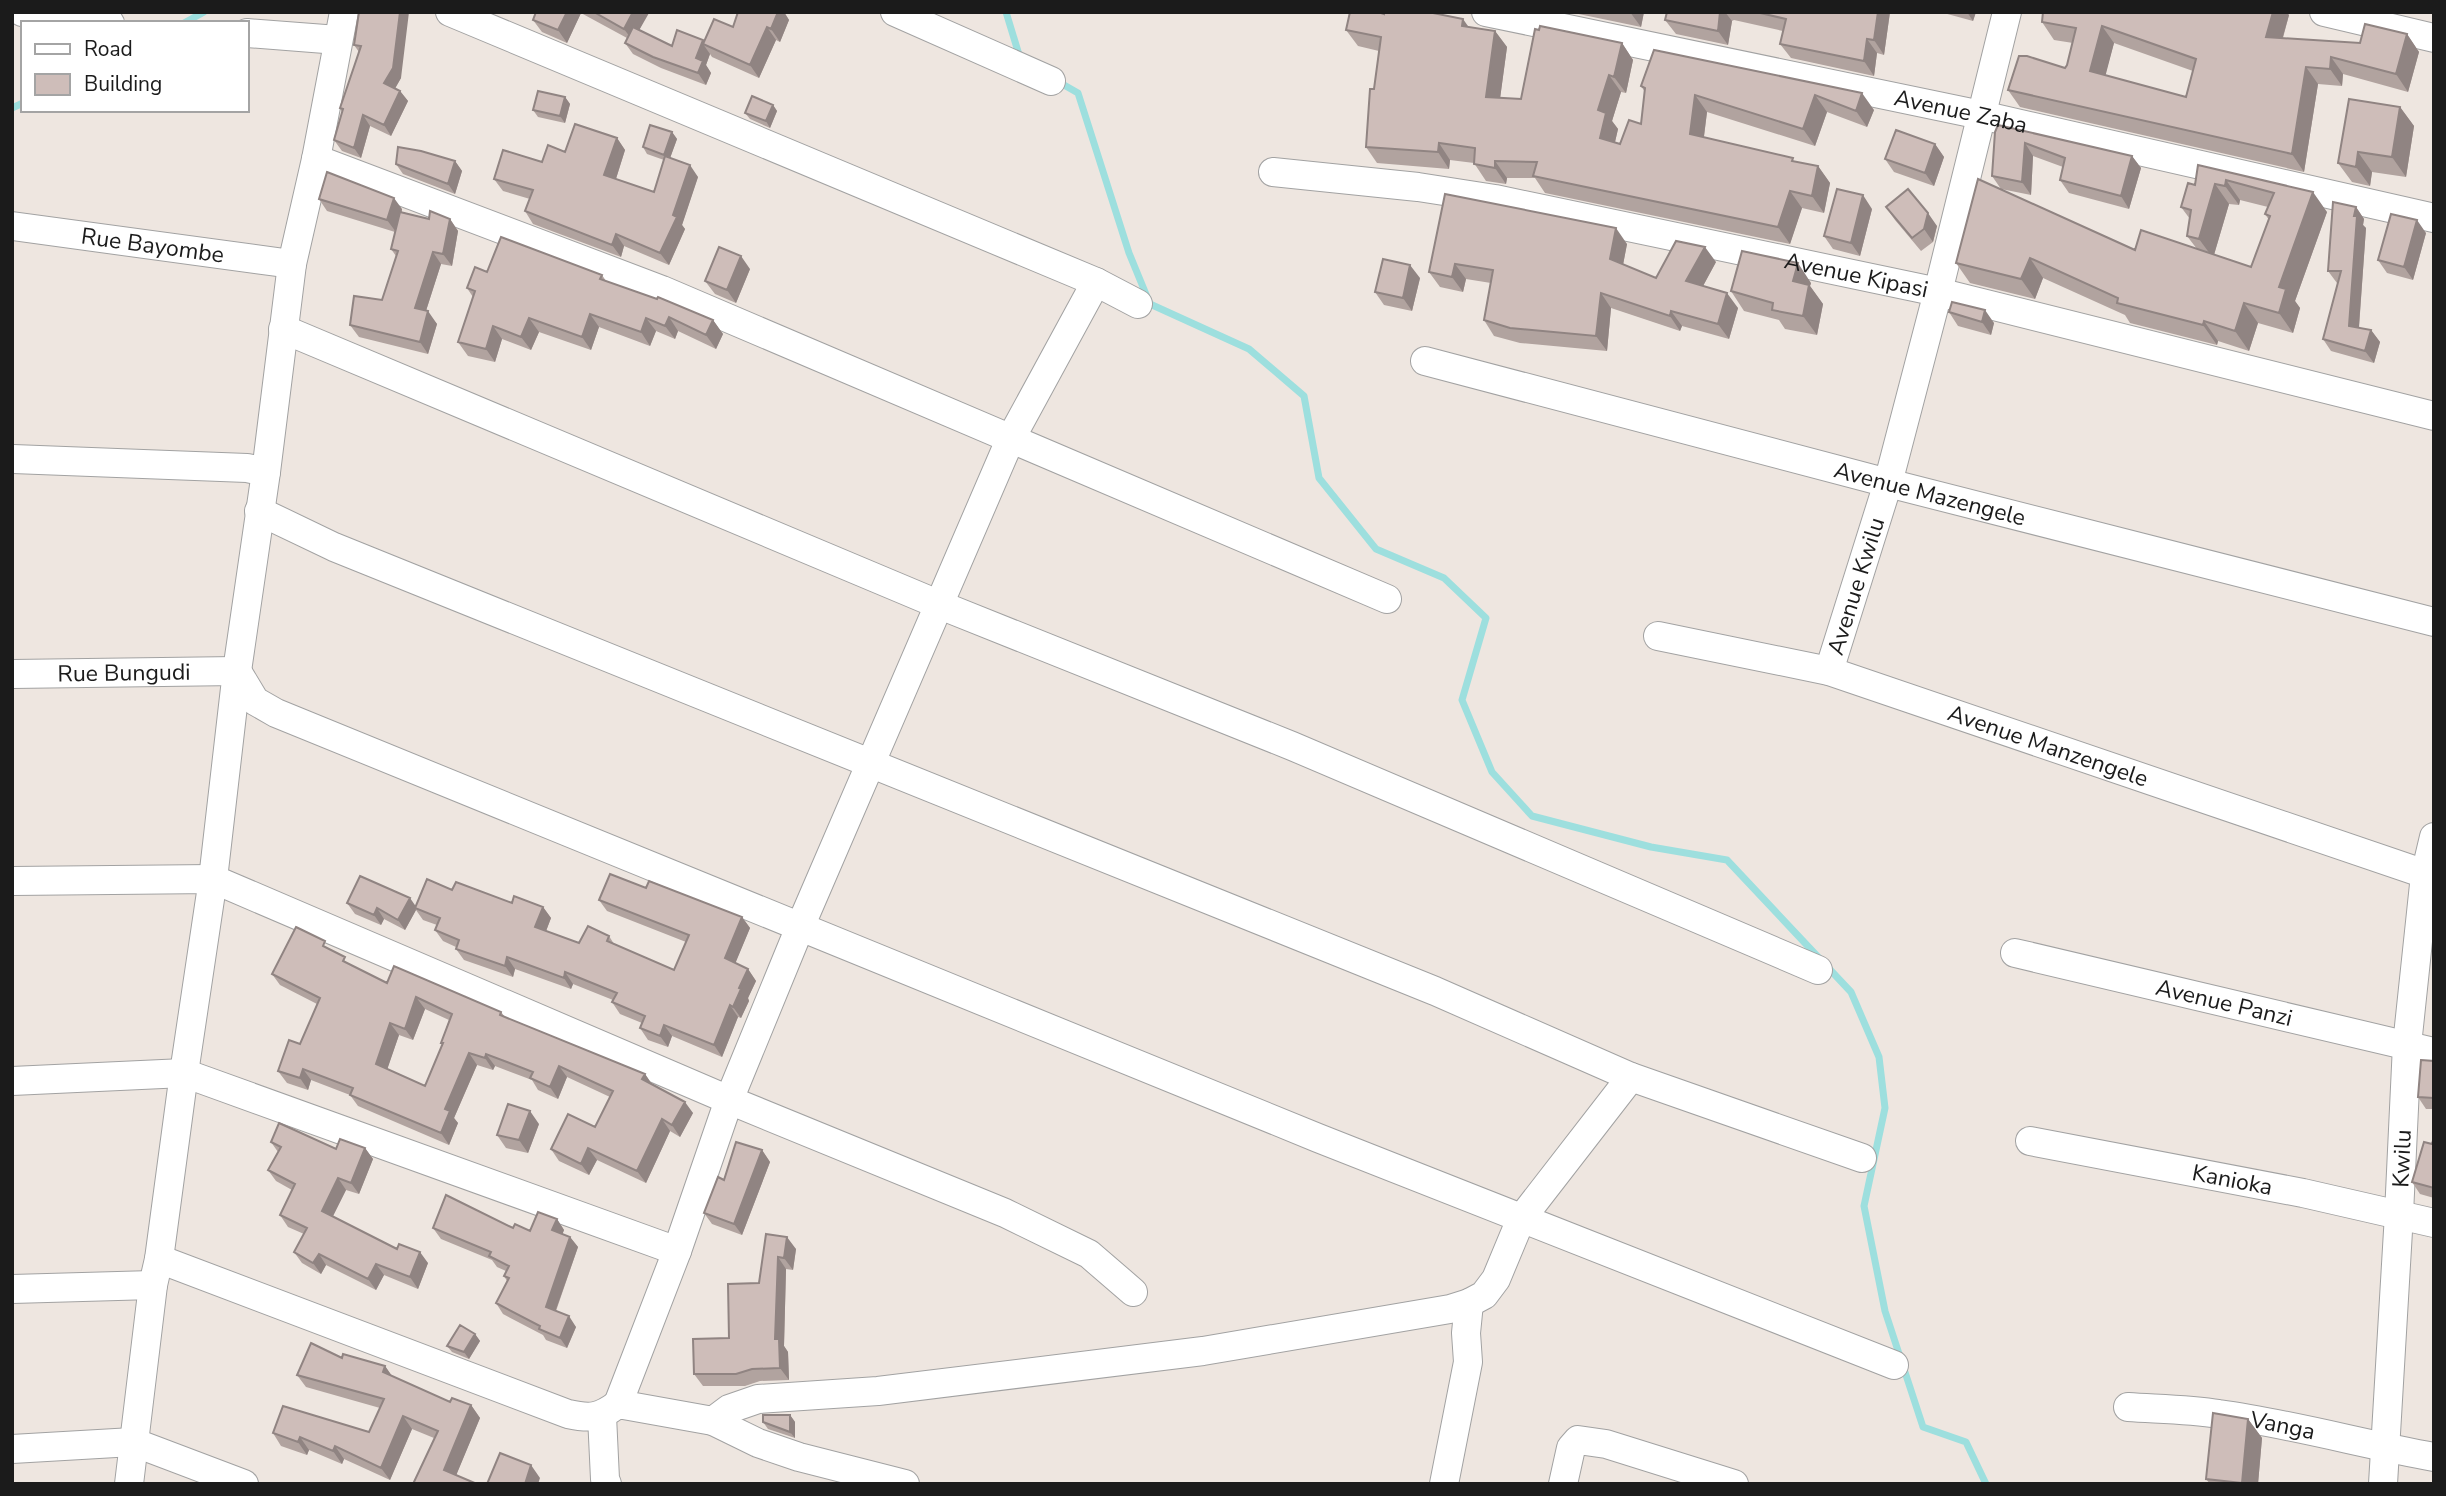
<svg xmlns="http://www.w3.org/2000/svg" width="2446" height="1496" viewBox="0 0 2446 1496" font-family="'Nunito Sans',sans-serif">
  <style>
    .lines { fill: none; stroke-linecap: round; stroke-linejoin: round }
    .stream { stroke: #9ddfde; stroke-width: 7 }
    .street-casing { stroke: #a2a2a2; stroke-width: 30 }
    .street { stroke: #fff; stroke-width: 28 }
    .wall { fill: #b1a39f; fill-rule: evenodd }
    .shaded-wall { fill: #908482 }
    .building { fill: #cebdb9; stroke: #908482; stroke-width: 2; fill-rule: evenodd }
    .labels { text-anchor: middle; dominant-baseline: central; stroke-width: 5; stroke-linejoin: round; paint-order: stroke }
    .street-label { font-size: 23px; fill: #1b1b1b; stroke: #fff }
  </style>
  <rect width="100%" height="100%" fill="#eee6e0"/>
  <g class="lines">
    <path class="stream" d="M1006,12l14,46
      M184,23l20,-11
      M1057,81l21,12 51,160 21,51 99,45 55,47 15,82 57,71 68,29 42,40 -24,82 30,72 40,44 119,31 76,13 124,132 28,65 6,51 -21,98 21,105 38,116 43,15 20,42
      M12,108l11,-5"/>
    <g class="street-casing">
      <g id="street">
        <path d="M22,12l88,11"/>
        <path d="M450,12l646,270 42,22"/>
        <path d="M895,12l156,69"/>
        <path id="s1" d="M1486,12l495,103 453,103"/>
        <path d="M2324,12l110,26"/>
        <path d="M247,33l91,7"/>
        <path d="M316,159l346,131 725,309"/>
        <path id="s2" d="M1273,172l145,15 77,12 443,93 496,124"/>
        <path id="s3" d="M12,226l280,38"/>
        <path d="M283,329l657,276 352,141 526,224"/>
        <path id="s4" d="M1425,361l463,122 546,139"/>
        <path d="M13,459l234,9 19,4"/>
        <path d="M259,511l75,36 1101,444 196,86 231,81"/>
        <path id="s5" d="M1658,636l171,35 605,206"/>
        <path id="s6" d="M1829,671l59,-188 50,-191 69,-280"/>
        <path id="s7" d="M12,674l225,-3 18,30 21,12 1042,425 576,227"/>
        <path d="M12,881l201,-2 516,221 276,113 84,41 44,38"/>
        <path id="s8" d="M2015,953l419,99"/>
        <path d="M12,1081l172,-8 493,178"/>
        <path id="s9" d="M2030,1141l273,52 131,30"/>
        <path d="M159,1259l409,155c23,5 31,4 50,-10l95,17 45,22 41,14 106,27"/>
        <path d="M12,1289l141,-4"/>
        <path d="M618,1404l59,-153 52,-151 71,-173 210,-487 86,-158"/>
        <path id="s10" d="M2128,1407c30,2 61,2 91,7 73,10 143,30 215,43"/>
        <path d="M602,1416l3,63 2,5"/>
        <path d="M713,1421l16,-12 29,-10 120,-8 325,-40 247,-42 19,-6 15,-8 12,-16 25,-60 110,-142"/>
        <path d="M12,1449l121,-7 111,42"/>
        <path d="M129,1484l24,-199 6,-26 25,-186 29,-194 24,-208 29,-199 26,-208 24,-105 28,-147"/>
        <path d="M1444,1484l24,-122 -2,-29 3,-30"/>
        <path d="M1563,1484l8,-36 7,-8 28,4 128,40"/>
        <path id="s11" d="M2383,1484l16,-270 8,-169 18,-170 9,-38"/>
      </g>
    </g>
    <use href="#street" class="street"/>
  </g>
  <path class="wall" d="M359,12l42,66 -6,10 5,3 8,10 -17,35 -21,-10 -9,32 -19,-7 -8,-11 8,-28 -2,-4 19,-56 -5,-7z
    M536,12h112l-9,18 33,16 32,-5 29,-14 5,-15h46l5,8 -9,22 -4,-2 -17,38 -47,-21 -2,-3 -4,11 5,8 -5,12 -45,-17 -28,-14 -8,-11 2,-5 -46,-25 -14,30 -25,-11 -9,-12z
    M1569,12h75l-3,15z
    M1667,12h223l-6,43 -7,-2 -3,23 -83,-18 -11,-14 3,-13 -49,-11 -2,1 -4,24 -52,-11 -11,-14z
    M1940,12h36l-3,9z
    M1384,14l111,17 12,16 -7,51 21,1 101,-56 11,17 -7,33 -5,-1 -9,29 6,8 -3,13 5,2 21,-20 4,-32 -4,-6 13,-36 220,60 -7,17 -40,-15 -12,34 -108,-34 -3,25 92,25 22,4 12,17 -6,30 -22,-5 -12,36 -245,-51 -10,-15h-28l-1,6 -20,-3 -12,-18 -24,-3 -1,9 -72,-6 -11,-16 13,-96 -21,-5 -12,-16z
    M2289,15l-6,23 77,5 47,-9 12,18 -11,40 -65,-18 -1,12 -24,-2 -14,88 -284,-65 -12,-17 57,-22 2,-3 6,-22 -19,-3 -12,-18zM2114,43l79,28 -7,26 -81,-22z
    M565,97l5,7 -5,19 -27,-6 -5,-7z
    M773,105l4,6 -7,17 -20,-9 -5,-6z
    M2400,107l14,19 -8,51 -34,-5 -2,14 -18,-4 -14,-19z
    M672,132l5,7 -7,19 28,19 -16,48 3,4 -16,36 -45,-19 -3,11 -88,-33 -8,-13 5,-12 -27,-8 -9,-12 48,-17 23,-10 52,-14 8,12 -9,29 38,13 10,-32 -17,-6 -4,-7z
    M1995,132l137,24 9,12 -12,41 -60,-16 -9,-13 3,-13 -30,-11 -2,39 -30,-6 -9,-13z
    M1935,144l9,13 -10,29 -40,-14 -9,-13z
    M455,161l7,10 -7,23 -52,-20 -7,-10z
    M2198,165l129,47 -32,89 5,7 -7,25 -35,-10 -9,28 -31,-10 -1,4 -87,-22 -5,-8 -82,-37 -8,21 -65,-16 -14,-20 179,-13 62,-1 -10,-13 3,-17 -9,-12 14,-22zM2240,200l28,7 -3,7 4,6 -18,47 -37,-12 15,-51 10,1z
    M1445,194l182,50 -4,21 33,13 60,-16 -13,24 35,22 -9,31 -47,-13 -2,5 -69,-23 -4,43 -87,-8 -26,-7 -10,-16 7,-37 -25,-4 -3,13 -23,-5 -11,-15z
    M319,199l83,10v3l27,7h21l8,12 -6,35 -11,-2 -15,47 11,13 -9,30 -69,-17 -9,-12 32,-25 14,-44 -5,-7 4,-17 -68,-21z
    M1886,207l51,19 -4,16 -12,9 -26,-31z
    M2356,207l8,12 -1,6 3,3 -7,100 12,2 9,12 -6,21 -43,-12 -8,-12 15,-56h-1l-9,-12z
    M1872,209l-12,47 -27,-7 -9,-13z
    M2426,233l-13,47 -26,-7 -9,-13z
    M750,269l-14,34 -21,-9 -10,-13z
    M487,272l115,3 4,6 107,39 10,14 -7,15 -38,-18 -3,8 -19,-8 -6,15 -51,-19 -8,23 -52,-18 -8,18 -29,-11 -7,23 -27,-6 -10,-14 15,-45 -6,-9z
    M1420,278l-8,33 -28,-6 -9,-13z
    M1811,283l-1,3 13,18 -6,31 -32,-6 -6,-9 -35,-9 -13,-20z
    M1949,312l45,11 -3,12 -33,-9z
    M646,888l96,29 8,11 -15,35 13,6 8,12 -8,17 1,3 -8,17 -3,-1 -16,40 -50,-21 -4,11 -20,-7 -8,-12 2,-5 -22,-9 -8,-12 1,-2 -40,-16 -2,5 -56,-20 -2,8 -49,-17 -8,-11v-2l-13,-6 -8,-11 2,-5 -14,-5 -7,-10 -11,20 -21,-11 -3,6 -26,-11 -8,-11 69,3 36,-16 60,13 31,4 8,11 -5,13 33,12 30,-7 5,8 60,26 12,-28 -79,-31 -8,-11z
    M331,950l19,15 37,18 114,29 4,5 140,57 7,10 41,29 -13,24 -10,-6 -24,52 -49,-23 -8,15 -30,-14 -8,-12 44,-22 15,-30 -43,-20 -9,22 -20,-9 -6,-10 -37,-14 -2,4 -16,-5 -23,53 4,5 -9,22 -91,-39 -8,-11 -39,-15 -3,10 -21,-7 -9,-12 22,-27 17,-40 -37,-19 -8,-11zM425,1009l24,11 -8,23 1,2 -17,41 -38,-17 12,-34 14,5z
    M2434,1061v48h-8l-8,-12z
    M539,1124l-11,29 -22,-5 -9,-13z
    M2434,1137v61l-14,-4 -8,-12 20,-38z
    M271,1142l65,7 29,-1 8,11 -14,35 -13,-4 -13,26 64,33 31,14 -10,26 -34,-14 -8,15 -50,-25 -5,9 -19,-11 -8,-11 10,-18 -16,-7 -8,-12 12,-25 -16,-9 -8,-11 10,-18z
    M762,1150l8,12 -28,73 -30,-11 -8,-11 20,-33z
    M557,1219l7,11 -2,4 8,3 8,10 -22,64 20,16 -9,21 -21,-8 -3,-5 -40,-21 -7,-11 11,-22 -3,-5 2,-5 -9,-4 -5,-7 -51,-21 -8,-11h80l17,3z
    M766,1234l30,15 -3,21 -7,-1 -2,77 4,6 1,28 -29,1 -15,5h-42l-9,-12 35,-36 30,-55z
    M475,1334l5,7 -11,18 -17,-7 -5,-6z
    M385,1366l7,10 58,26 21,3 9,13 -24,57 -43,9 21,-46 -22,-9 -22,51 -46,-21 -2,5 -33,-14 -2,5 -26,-9 -8,-13 96,-1 11,-24 -74,-21 -9,-12z
    M790,1415l5,7v16l-27,-9 -5,-7z
    M2248,1419l14,19 -4,46h-48l-4,-5z"/>
  <path class="shaded-wall" d="M400,12h9l-8,66 -9,16 -8,-11z
    M567,12l14,1 -14,30 -9,-13z
    M633,12l16,1 -16,28 -9,-12z
    M778,12h6l5,8 -9,22 -9,-13z
    M1630,12h14l-3,15z
    M1720,12h5l7,9 -4,24 -10,-14z
    M1878,12h12l-6,43 -10,-15z
    M1967,12h9l-3,9z
    M2273,12h14l2,3 -11,39 -12,-17z
    M1463,19l12,17 -13,-10z
    M2102,26l12,17 -12,46 -12,-18z
    M767,27l9,13 -17,38 -9,-13z
    M1495,31l12,16 -9,67 -12,-17z
    M2407,34l12,18 -11,40 -12,-18z
    M1867,39l10,14 -3,23 -10,-15z
    M703,40l4,6 -4,-2 7,10 -4,11 5,8 -5,12 -8,-12 -2,-15z
    M1622,43l11,17 -7,33 -12,-16z
    M2331,57l12,17 -1,12 -12,-17z
    M2306,67l12,17 -14,88 -12,-18z
    M1609,75l12,17 -9,29 6,8 -6,26 -12,-17 -2,-28z
    M400,91l8,10 -17,35 -7,-11z
    M1862,93l12,17 -7,17 -11,-16z
    M1695,95l12,17 -5,39 -12,-17z
    M1815,95l12,17 -12,34 -12,-17z
    M565,97l5,7 -5,19 -5,-7z
    M773,105l4,6 -7,17 -4,-7z
    M2400,107l14,19 -8,51 -14,-20z
    M363,115l7,11 -9,32 -7,-10z
    M672,132l5,7 -8,22 -5,-6z
    M617,138l8,12 -12,38 -9,-13z
    M1439,143l11,17 -1,9 -11,-17z
    M2025,143l8,13 -2,39 -9,-13z
    M1935,144l9,13 -10,29 -9,-13z
    M2358,152l14,20 -2,14 -14,-19z
    M2132,156l9,12 -12,41 -8,-13z
    M455,161l7,10 -7,23 -7,-10z
    M1495,161l12,17 -1,6 -11,-16z
    M690,165l8,12 -16,48 3,4 -16,36 -9,-12z
    M1818,166l12,17 -6,30 -12,-17z
    M2226,180l14,20 -1,5 -14,-19z
    M2215,184l14,20 -16,54 -14,-19z
    M1790,191l12,17 -12,36 -12,-17z
    M2313,192l14,20 -32,89 5,7 -7,25 -14,-20v-26z
    M1863,195l9,14 -12,47 -9,-13z
    M394,198l8,11 -6,23 -9,-12z
    M2356,207l8,12 -1,6 3,3 -8,111 -9,-13 5,-110z
    M1928,213l9,13 -4,16 -9,-13z
    M450,219l8,12 -6,35 -9,-12z
    M2417,220l9,13 -13,47 -9,-13z
    M1616,228l11,16 -6,31 -11,-16z
    M616,234l8,12 -3,11 -9,-12z
    M1705,247l11,15 -19,35 -11,-16z
    M433,252l8,12 -18,56 -8,-12z
    M741,256l9,13 -14,34 -9,-13z
    M2030,258l13,20 -8,21 -14,-20z
    M1798,263l13,20 -1,3 13,18 -6,31 -14,-19 -10,-35z
    M1455,264l11,15 -3,13 -11,-15z
    M1410,265l10,13 -8,33 -9,-13z
    M1601,293l10,15 -4,43 -11,-15z
    M1727,293l11,15 -9,31 -11,-15z
    M2244,303l14,20 -9,28 -14,-20z
    M1985,310l9,13 -3,12 -9,-13z
    M428,311l9,13 -9,30 -8,-12z
    M1671,311l11,15 -2,5 -10,-15z
    M590,314l9,13 -8,23 -9,-13z
    M669,317l9,14 -3,8 -10,-13z
    M529,318l10,14 -8,18 -10,-13z
    M646,318l10,13 -6,15 -9,-14z
    M713,320l10,14 -7,15 -10,-14z
    M2204,321l14,20 -1,4 -14,-20z
    M493,326l9,13 -7,23 -9,-13z
    M2371,330l9,12 -6,21 -9,-12z
    M410,898l7,10h-2l1,2 -11,20 -7,-10z
    M543,907l8,11 -8,21 -8,-12z
    M377,908l7,11 -3,6 -7,-10z
    M742,917l8,11 -17,41 -8,-11z
    M507,957l8,12 -2,8 -8,-11z
    M748,969l8,12 -8,17 1,3 -8,17 -8,-11 6,-19z
    M565,972l8,12 -2,5 -7,-11z
    M416,997l9,12 -12,31 -8,-11z
    M730,1005l8,12 -16,40 -8,-12z
    M390,1023l9,12 -14,41 -9,-12z
    M664,1025l8,11 -4,11 -8,-11z
    M469,1053l8,12 -23,53 4,5 -9,22 -8,-12 4,-24z
    M486,1054l9,12 -2,4 -8,-12z
    M559,1066l8,11 -9,22 -8,-12z
    M303,1069l8,11 -3,10 -8,-12z
    M645,1074l8,12 -11,-7z
    M685,1102l8,11 -13,24 -8,-12z
    M530,1111l9,13 -11,29 -9,-13z
    M662,1119l8,12 -24,52 -9,-12z
    M365,1148l8,11 -14,35 -8,-11z
    M588,1148l9,12 -8,15 -8,-11z
    M762,1150l8,12 -28,73 -8,-11z
    M338,1178l8,12 -16,32 -8,-11z
    M557,1219l7,11 -4,11 -8,-11z
    M570,1237l8,10 -25,71 -7,-11z
    M787,1237l9,12 -3,21 -9,-12z
    M420,1252l8,11 -10,26 -8,-12z
    M319,1254l7,11 -5,9 -8,-11z
    M778,1257l8,12 -2,77 4,6 1,28 -9,-12 -5,-29z
    M376,1264l8,11 -8,15 -8,-11z
    M569,1316l7,11 -9,21 -7,-10z
    M475,1334l5,7 -11,18 -5,-7z
    M385,1366l9,13 -11,-7z
    M471,1405l9,13 -27,65 -9,-13z
    M790,1415l5,7v16l-5,-6z
    M403,1416l9,13 -22,51 -9,-12z
    M2248,1419l14,19 -4,46h-15l-1,-1z
    M300,1437l9,13 -2,5 -9,-13z
    M335,1446l9,13 -2,5 -9,-13z
    M531,1465l9,13 -2,6h-13z"/>
  <path class="building" d="M359,12h41l-7,56 -9,15 16,8 -16,34 -21,-10 -9,33 -20,-8 9,-31 -3,-1 21,-62 -7,-1z
    M536,12h31l-9,18 -25,-10z
    M594,12h39l-9,17z
    M738,12h40l-7,17 -4,-2 -17,38 -47,-21 11,-25 19,8z
    M1350,12h28l6,2v-2h44l35,7 -1,7 33,5 -9,66 35,2 14,-70 4,1 1,-4 82,17 -8,34 -5,-2 -11,35 8,3 -6,25 20,6 9,-24 12,4 4,-36 -4,-2 13,-36 208,43 -6,18 -41,-16 -12,34 -108,-34 -5,39 103,24 -1,3 26,5 -6,30 -22,-5 -12,36 -245,-51 4,-14 -42,-1v7l-21,-4 1,-16 -36,-5 -1,9 -72,-5 4,-58h4l7,-52 -35,-7z
    M1667,12h53l-2,19 -53,-11z
    M1756,12h122l-4,28 -7,-1 -3,22 -84,-17 6,-25z
    M2043,12h230l-7,25 94,6 5,-19 42,10 -11,40 -65,-17 -1,12 -24,-2 -14,87 -284,-64 11,-34h8l38,12 2,-3 9,-37 -34,-6zM2102,26l94,33 -10,38 -96,-26z
    M633,27l39,19 5,-16 26,10 -7,18 7,3 -5,12 -45,-16 -28,-14z
    M538,91l27,6 -5,19 -27,-6z
    M752,96l21,9 -7,16 -21,-8z
    M2349,99l51,8 -8,50 -34,-5 -2,15 -18,-4z
    M575,124l42,14 -13,37 50,17 11,-36 25,9 -17,50 4,2 -17,36 -44,-19 -4,11 -87,-34 8,-21 -39,-11 9,-29 39,12 6,-17 17,7z
    M650,125l22,7 -8,23 -21,-8z
    M1998,125l134,31 -11,40 -61,-16 5,-22 -40,-15 -3,39 -30,-6 3,-44z
    M1896,130l39,14 -10,29 -40,-14z
    M398,147l23,4 34,10 -7,23 -52,-20z
    M2198,165l115,27 -34,95 7,2 -7,24 -35,-10 -9,28 -31,-10 -1,4 -86,-22 1,-5 -88,-40 -9,21 -65,-16 22,-84 157,71 6,-20 110,37 19,-51 -5,-2 9,-21 -48,-13 -1,6 -10,-2 -16,55 -12,-3 4,-26 -10,-3 7,-24 7,2z
    M327,172l67,26 -7,22 -68,-21z
    M1837,189l26,6 -12,48 -27,-7z
    M1908,189l20,24 -4,16 -12,9 -26,-31z
    M1445,194l171,34 -6,31 46,19 20,-37 29,6 -19,34 41,12 -9,31 -47,-13 -1,5 -69,-23 -5,43 -86,-8 -26,-8 9,-50 -38,-6 -3,13 -23,-5z
    M2333,202l23,5 -2,9h3l-8,110 22,4 -6,21 -42,-12 18,-68h-13z
    M430,211l20,8 -7,35 -10,-2 -18,56 13,3 -8,31 -70,-17 4,-29 28,4 16,-49 -7,-2 9,-37 29,7z
    M2391,214l26,6 -13,47 -26,-7z
    M501,237l101,38 -2,4 57,20 1,-2 55,23 -7,15 -37,-18 -4,9 -19,-8 -5,14 -51,-18 -8,23 -53,-19 -8,19 -28,-11 -7,23 -28,-7 17,-51 -8,-3 8,-21 12,5z
    M719,247l22,9 -14,34 -22,-9z
    M1742,251l56,12 -5,18 16,4 -6,31 -31,-6 1,-7 -42,-12z
    M1383,259l27,6 -7,33 -28,-6z
    M1952,302l33,8 -3,12 -33,-10z
    M610,874l36,14 3,-7 93,36 -17,41 23,11 -9,19 2,1 -8,18 -3,-2 -16,40 -50,-20 -4,11 -20,-8 5,-12 -33,-14 5,-9 -52,-21 -1,6 -57,-21 -2,9 -49,-17 3,-9 -24,-10 5,-12 -25,-10 12,-29 25,11 4,-8 56,21 2,-7 29,11 -8,20 44,16 9,-17 21,10 -2,5 67,29 15,-35 -90,-35z
    M360,876l50,22 -12,22 -21,-12 -3,7 -27,-12z
    M296,927l29,14 -2,5 22,11 -2,4 44,22 7,-17 107,46 -1,3 145,59 -3,5 43,23 -13,23 -10,-6 -25,52 -49,-23 -7,16 -30,-15 17,-35 27,13 18,-36 -54,-25 -9,21 -20,-9 3,-6 -47,-18 -1,4 -16,-5 -24,56 5,2 -9,22 -91,-38 3,-7 -50,-19 -3,9 -22,-7 11,-31 11,4 20,-46 -48,-24zM416,997l36,17 -11,29h2l-18,43 -49,-22 14,-41 15,6z
    M2421,1060l13,1v37l-16,-1z
    M508,1104l22,7 -11,29 -22,-5z
    M279,1123l57,26 4,-10 25,9 -14,35 -13,-5 -16,33 75,38 2,-5 21,8 -10,25 -34,-13 -8,15 -49,-25 -6,9 -19,-11 13,-24 -27,-13 15,-31 -27,-14 13,-23 -10,-5z
    M2434,1137v51l-22,-6 12,-40 8,2z
    M736,1142l26,8 -28,74 -30,-11 14,-36 6,3z
    M446,1195l67,33 2,-4 15,7 8,-19 19,7 -5,11 18,7 -24,70 23,9 -9,22 -21,-9 1,-3 -44,-23 13,-25 -5,-2 5,-10 -20,-10 2,-4 -58,-24z
    M766,1234l21,3 -3,21 -6,-1 -3,82h4l1,29 -28,1 -16,5h-42l-1,-35 36,-1 -1,-54 31,-1z
    M460,1325l15,9 -11,18 -17,-6z
    M311,1343l31,15 1,-4 42,12 -2,6 67,30 2,-4 19,7 -27,65 33,14h-64l25,-53 -35,-15 -22,52 -46,-22 -2,5 -33,-14 -2,5 -25,-9 10,-27 86,26 15,-33 -87,-24z
    M2213,1413l35,6 -6,64 -36,-4z
    M763,1415h27v17l-27,-10z
    M500,1453l31,12 -6,19h-38z"/>
  <g class="labels">
    <g class="street-label">
      <text stroke="none"><textPath href="#s1" startOffset="485">Avenue Zaba</textPath></text>
      <text stroke="none"><textPath href="#s3" startOffset="142">Rue Bayombe</textPath></text>
      <text stroke="none"><textPath href="#s2" startOffset="593">Avenue Kipasi</textPath></text>
      <text stroke="none"><textPath href="#s4" startOffset="522">Avenue Mazengele</textPath></text>
      <text stroke="none"><textPath href="#s6" startOffset="89">Avenue Kwilu</textPath></text>
      <text stroke="none"><textPath href="#s7" startOffset="112">Rue Bungudi</textPath></text>
      <text stroke="none"><textPath href="#s5" startOffset="406">Avenue Manzengele</textPath></text>
      <text stroke="none"><textPath href="#s8" startOffset="215">Avenue Panzi</textPath></text>
      <text stroke="none"><textPath href="#s11" startOffset="326">Kwilu</textPath></text>
      <text stroke="none"><textPath href="#s9" startOffset="206">Kanioka</textPath></text>
      <text stroke="none"><textPath href="#s10" startOffset="156">Vanga</textPath></text>
    </g>
  </g>
  <rect width="2446" height="1496" fill="none" stroke="#1b1b1b" stroke-width="28"/>
  <rect x="21" y="21" width="228" height="91" fill="#ffffff" stroke="#a4a4a4" stroke-width="2"/>
  <rect x="35" y="44" width="35" height="10" fill="#ffffff" stroke="#a4a4a4" stroke-width="2"/>
  <text x="84" y="56" font-size="21" fill="#1b1b1b">Road</text>
  <rect x="35" y="74" width="35" height="21" fill="#cebdb9" stroke="#a4a4a4" stroke-width="2"/>
  <text x="84" y="91" font-size="21" fill="#1b1b1b">Building</text>
</svg>
